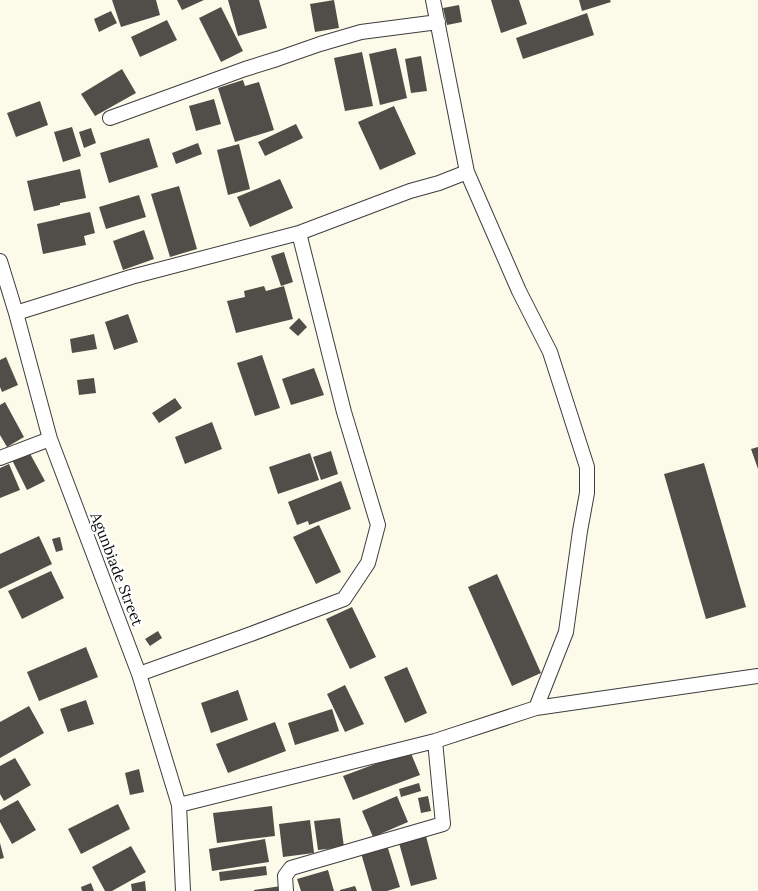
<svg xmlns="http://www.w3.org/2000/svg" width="758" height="891" viewBox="0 0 758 891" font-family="Lora,serif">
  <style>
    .building { fill: #514d48 }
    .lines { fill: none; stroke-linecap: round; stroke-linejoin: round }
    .street-casing { stroke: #3d3d3d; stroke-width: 16 }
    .street { stroke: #fff; stroke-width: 14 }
    .labels { text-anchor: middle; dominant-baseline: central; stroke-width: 5; stroke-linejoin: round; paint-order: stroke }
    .street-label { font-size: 15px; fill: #0a0a0a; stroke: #fff }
  </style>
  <rect width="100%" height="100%" fill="#fcfbe9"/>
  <path class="building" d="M112,0h44l4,15 -39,12z
    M177,0h27l-22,10z
    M228,0h31l8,28 -29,8z
    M334,0l5,28 -24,4 -5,-28z
    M491,0h28l8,24 -26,9z
    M579,0h31l1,2 -29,9z
    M459,5l3,17 -15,3 -4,-17z
    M221,7l22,44 -22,11 -22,-44z
    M111,11l6,12 -18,9 -5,-13z
    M587,13l7,22 -71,24 -7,-21z
    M167,20l10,20 -37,17 -9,-20z
    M396,48l11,50 -27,7 -11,-51z
    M362,52l11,54 -28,5 -11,-53z
    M421,56l6,35 -16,2 -6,-34z
    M122,69l14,24 -41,23 -14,-22z
    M243,80l2,6 14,-4 15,48 -39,12 -17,-54z
    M214,99l7,25 -25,7 -7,-25z
    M40,101l8,24 -32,12 -9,-24z
    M394,106l22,48 -36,16 -22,-48z
    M296,124l7,14 -38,18 -7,-14z
    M72,127l9,29 -18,6 -9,-30z
    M91,128l5,15 -12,5 -5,-16z
    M149,138l9,29 -49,16 -9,-30z
    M198,143l4,11 -26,10 -4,-11z
    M239,144l11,45 -22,6 -11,-45z
    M80,169l6,29 -26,5v2l-26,6 -7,-30z
    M280,179l13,29 -43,19 -13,-30z
    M179,186l18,63 -27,8 -19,-63z
    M139,195l7,22 -40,12 -7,-22z
    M90,212l5,21 -11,3 2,9 -43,9 -6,-30z
    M144,230l10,29 -31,11 -10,-29z
    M284,252l9,30 -12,4 -10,-30z
    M264,286l2,5 18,-5 9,33 -57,14 -9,-32 18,-4 -1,-6z
    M128,314l10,28 -24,8 -9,-28z
    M299,318l8,9 -9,9 -9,-8z
    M94,334l3,15 -25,4 -2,-14z
    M262,355l18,53 -25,8 -18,-53z
    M6,357l12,28 -16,7 -2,-5v-27z
    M314,368l10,27 -33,10 -9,-26z
    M94,378l2,15 -17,2 -2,-15z
    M175,398l7,10 -23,15 -7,-10z
    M5,402l19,35 -17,10 -7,-12v-30z
    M212,422l10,27 -37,15 -10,-27z
    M758,447v22l-7,-20z
    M28,450l17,31 -18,9 -16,-32z
    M331,451l7,23 -17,6 -8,-23z
    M310,453l9,27 -41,14 -9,-27z
    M704,463l42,144 -40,12 -42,-145z
    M9,464l11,26 -20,8v-30z
    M341,481l10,28 -42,16 -1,-4 -11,4 -9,-23z
    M319,525l22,47 -25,12 -23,-47z
    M39,536l13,28 -52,25v-35z
    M60,537l3,13 -7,2 -4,-13z
    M51,571l13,27 -42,21 -14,-28z
    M497,574l44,99 -29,13 -44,-99z
    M352,607l24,50 -26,12 -24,-50z
    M158,631l4,7 -12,8 -5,-7z
    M86,647l12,30 -59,24 -12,-29z
    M407,667l20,46 -22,10 -21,-46z
    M345,685l19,39 -19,8 -18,-38z
    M238,690l10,30 -37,13 -10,-30z
    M86,700l8,24 -26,8 -8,-23z
    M29,706l15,27 -44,25v-36z
    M332,709l7,22 -44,14 -7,-22z
    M275,722l11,29 -58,22 -12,-29z
    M410,751l10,24 -67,25 -10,-24z
    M15,758l16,27 -27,16 -4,-7v-28z
    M139,769l5,23 -14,3 -5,-22z
    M419,783l2,8 -20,6 -2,-8z
    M397,796l11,26 -35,15 -11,-26z
    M428,796l3,15 -10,2 -3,-15z
    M18,800l18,30 -24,14 -12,-22v-12z
    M118,804l12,25 -49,25 -13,-25z
    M272,806l3,30 -58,7 -4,-30z
    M340,818l4,29 -26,3 -4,-29z
    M310,820l4,33 -31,4 -4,-33z
    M426,836l11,43 -26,7 -12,-43z
    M265,839l4,23 -57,9 -3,-22z
    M0,843l4,15 -4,1z
    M387,845l13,42 -13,4h-15l-11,-38z
    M131,846l15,26 -34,19h-7l-13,-24z
    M266,866l1,9 -47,6 -1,-9z
    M328,870l6,21h-33l-4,-12z
    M145,881l1,10h-14l-1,-7z
    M91,883l3,8h-12l-1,-4z
    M281,886l1,5h-28v-1z
    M355,886l2,5h-17v-1z"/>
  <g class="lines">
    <g class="street-casing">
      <path id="street" d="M110,118l135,-49 32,-10 43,-15 41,-12 77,-10
        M467,172l52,119 31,61 37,115v26l-7,38 -14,101 -30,76
        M0,261l16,52 34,126 89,235 40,131 4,86
        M16,313l115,-36 168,-44 111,-42 29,-8 28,-11 -34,-172
        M0,458l50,-19
        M139,674l112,-40 93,-35 24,-36 10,-38 -34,-113 -45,-179
        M179,805l256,-64 101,-33 222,-32
        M286,891l-1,-15 6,-8 152,-44 -8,-83"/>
    </g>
    <use href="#street" class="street"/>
  </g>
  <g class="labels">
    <g class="street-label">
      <text transform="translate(117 569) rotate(69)">Agunbiade Street</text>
    </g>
  </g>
</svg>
